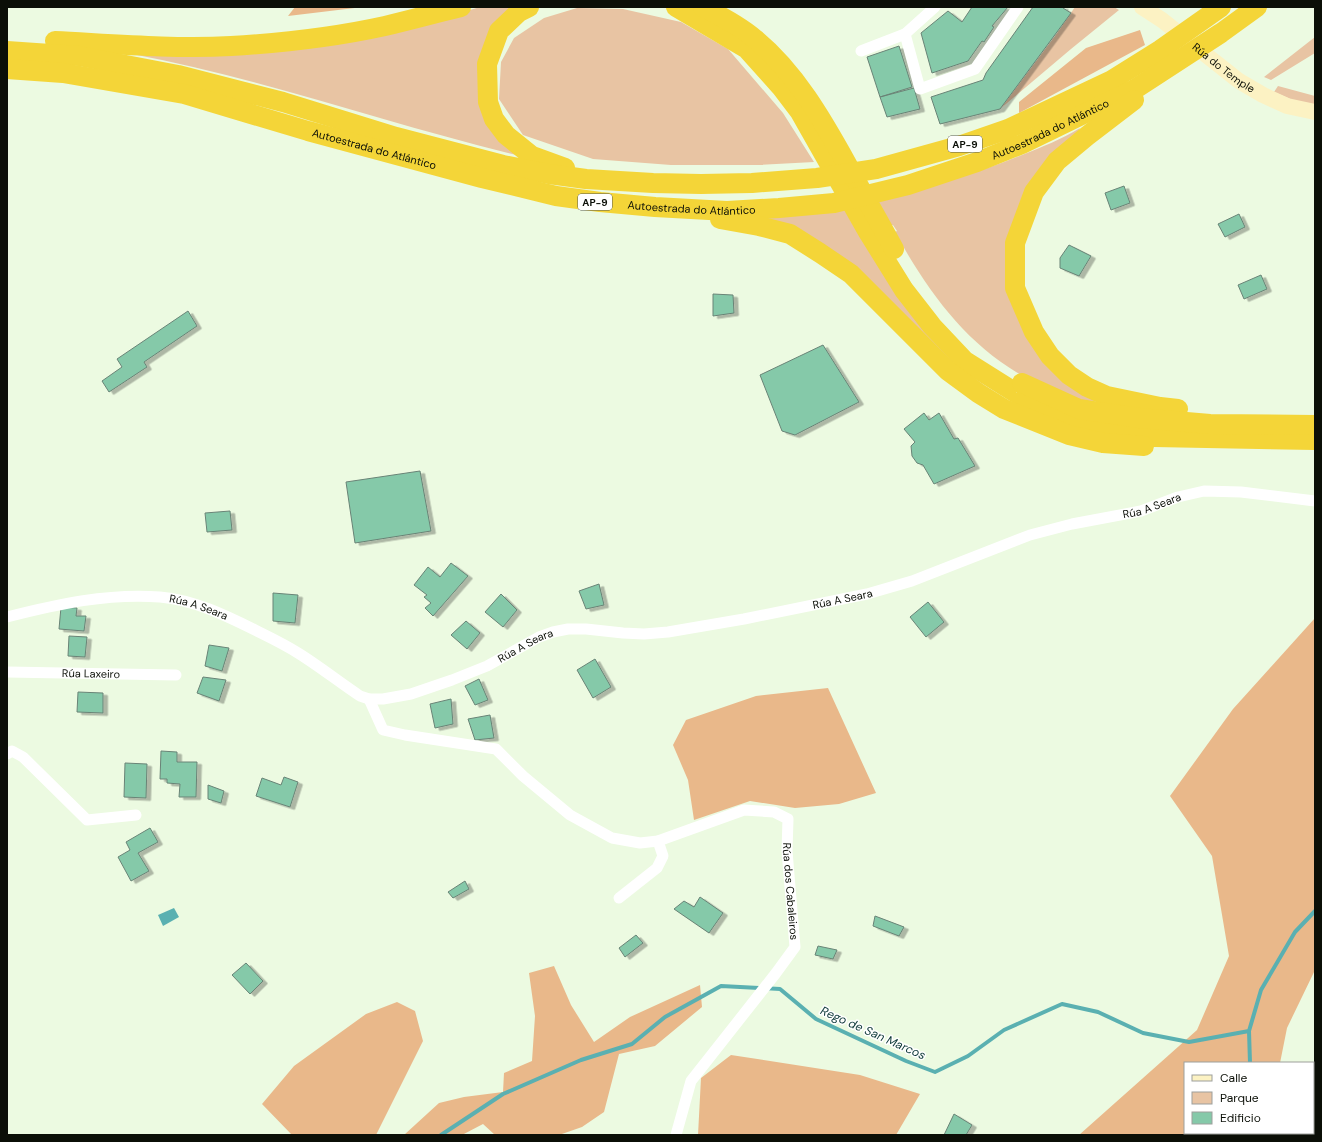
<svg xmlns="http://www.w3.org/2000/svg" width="1322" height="1142" viewBox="0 0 1322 1142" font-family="'DM Sans',sans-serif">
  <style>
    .green { fill: #e8c4a3 }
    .forest { fill: #e9b88a }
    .water { fill: #5ab0b1 }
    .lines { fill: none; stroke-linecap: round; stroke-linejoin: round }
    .stream { stroke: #5ab0b1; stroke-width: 4 }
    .building { fill: #85c9a9; stroke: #698376; filter: url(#shadow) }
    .minor { stroke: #fff; stroke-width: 11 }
    .secondary { stroke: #fcf2c3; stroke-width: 16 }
    .motorway { stroke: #f4d538; stroke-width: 20 }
    .labels { text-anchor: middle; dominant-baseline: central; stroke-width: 3; stroke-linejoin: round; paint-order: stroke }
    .shield { fill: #fff; stroke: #545751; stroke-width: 1 }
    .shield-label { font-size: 10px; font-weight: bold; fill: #0b0f07 }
    .street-label { font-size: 11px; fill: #0b0f07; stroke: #fff }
    .water-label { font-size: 12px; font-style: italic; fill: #0c3737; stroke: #fff }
  </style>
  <defs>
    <filter id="shadow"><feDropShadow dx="4.5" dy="2.5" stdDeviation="0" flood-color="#0004"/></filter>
  </defs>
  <rect width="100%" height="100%" fill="#ecfae1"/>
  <path class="green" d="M480,7h43l-43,74 45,76c-132,-31 -260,-78 -393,-103l321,-39z
    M1075,7h39l5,3 -48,39 -71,60 55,-73z
    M577,8l46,1 58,13 47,27 55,64 31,49 -55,3h-88l-78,-6 -70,-24 -24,-36 2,-37 13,-24 30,-20z
    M1315,37v16l-44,27 -7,-3z
    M1278,86l37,10v9l-20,-4 -21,-9z
    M1080,128c-3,6 -10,10 -15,15 -11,10 -22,20 -30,33 -35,58 -38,122 4,177 8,10 17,21 27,29 9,7 20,13 31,19 -11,4 -28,-4 -38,-8 -79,-30 -125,-90 -164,-161l2,-1 -4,-6 -33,7c16,27 32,54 50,80 23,34 57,63 92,85l-2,2c-42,-24 -74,-58 -108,-92 -20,-21 -41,-43 -65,-59 -24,-16 -50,-25 -78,-32 93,-5 187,-26 273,-61 20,-8 40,-16 58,-27z"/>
  <path class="forest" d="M295,7h68l-75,9z
    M1140,30l5,15 -126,68v-11l67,-54z
    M1315,618v352l-28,58 -7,35h-95v70h79v2h-185l118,-105 32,-74 -17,-100 -42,-60 63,-87z
    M828,688l48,105 -37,11 -44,4 -45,-7 -56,19 -6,-40 -15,-35 13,-25 70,-24z
    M554,966l17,39 23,37 36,-25 70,-32 2,22 -47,39 -36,8 -15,58 -22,15 -23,8h-64l-12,-11 -21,11h-58l35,-32 25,-6 39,-5 1,-19 28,-12 3,-45 -6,-43z
    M397,1002l18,9 8,30 -47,94h-84l-30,-31 32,-38 72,-52z
    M731,1055l129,20 60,19 -24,41h-198l3,-57z"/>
  <path class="water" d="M174,908l5,9 -16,9 -5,-11z"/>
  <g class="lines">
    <path class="stream" d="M1250,1063l-1,-32 12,-41 34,-58 20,-21
      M441,1135l62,-41 78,-34 51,-16 33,-27 56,-31 59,3 36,30 90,42 29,11 33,-16 36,-26 58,-26 36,8 45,21 46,9 60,-11
      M1269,1135v-2"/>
  </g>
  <path class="building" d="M972,7h36l-16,19 2,1 -10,15 -2,-1 -14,20 -36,12 -11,-40 27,-22 14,11z
    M1033,7h31l-1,1 8,5 -71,96 -60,15 -9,-27 52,-17 3,-7z
    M899,46l13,41 -32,10 -13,-40z
    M914,88l6,21 -33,8 -7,-20z
    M1124,186l6,17 -19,7 -6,-17z
    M1239,214l6,13 -20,10 -7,-13z
    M1069,245l22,11 -12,20 -19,-8v-10z
    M1261,275l6,14 -23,10 -6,-14z
    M713,294l20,1 1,18 -21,3z
    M188,311l9,15 -53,36 3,5 -38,25 -7,-11 20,-14 -5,-8z
    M823,345l36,57 -64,33 -13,-4 -22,-56z
    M924,413l5,7 10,-7 15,26 4,-1 17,28 -41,18 -11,-19 -6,-2 -5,-7 -1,-10 4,-4 -11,-13z
    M420,471l11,60 -76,12 -9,-61z
    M230,511l2,19 -25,2 -2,-19z
    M451,563l17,13 -35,40 -8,-8 6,-5 -7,-6 3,-2 -13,-10 14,-18 12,10z
    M599,584l5,21 -18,4 -7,-18z
    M273,593l25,2 -3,28 -22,-2z
    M501,594l16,16 -14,17 -18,-15z
    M928,602l16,20 -18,15 -16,-20z
    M61,607l16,1 -1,8h10l-2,15 -25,-2z
    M466,621l14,12 -13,16 -16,-14z
    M69,636l18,1 -2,20 -17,-1z
    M209,645l20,3 -7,23 -17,-5z
    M595,659l16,28 -18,11 -16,-28z
    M203,677l23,3 -7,21 -22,-8z
    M479,679l9,21 -13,5 -10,-19z
    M78,692l25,1v20l-26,-1z
    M451,699l2,25 -18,4 -5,-24z
    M490,715l4,23 -19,2 -7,-21z
    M161,751l16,1v10h20l-1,35h-17l1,-13 -13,-1v-4h-7z
    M125,763l22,1 -1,34 -22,-1z
    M284,777l14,5 -8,25 -34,-11 6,-18 19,7z
    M208,785l16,6 -3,12 -13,-4z
    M150,828l8,14 -20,11 11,18 -18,10 -13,-24 12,-7 -4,-8z
    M465,881l4,8 -16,9 -5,-6z
    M700,897l23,16 -14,20 -35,-24 10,-8 10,6z
    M875,916l29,11 -5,9 -26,-10z
    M636,935l7,8 -18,14 -6,-9z
    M818,946l19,4 -4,9 -18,-4z
    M246,963l17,18 -13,13 -18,-19z
    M954,1114l18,11 -6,10h-22z"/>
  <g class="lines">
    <g class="minor">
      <path d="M935,7l-30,27 15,55 55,-20 43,-62"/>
      <path d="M861,51l44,-17"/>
      <path id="s1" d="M7,617c51,-13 101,-24 153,-20 34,3 65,18 95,33 14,7 29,14 43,23 21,13 41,29 62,43l9,3h14l28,-5 41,-14 35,-14 52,-29 14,-5 15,-3h18l37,4 21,1 24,-2 76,-13 123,-25 45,-13 118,-46 42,-11 69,-13 37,-14 26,-6 37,1 74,9"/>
      <path id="s2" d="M7,672l169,3"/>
      <path id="s3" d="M369,699l14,31 22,5 91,14 27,27 47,39 42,23 28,5 18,-2 86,-31 30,2 14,7 -1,32 8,96 -19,26 -85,108 -15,54"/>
      <path d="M7,754l5,-3 11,6 64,63 49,-5"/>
      <path d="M619,898l38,-30 6,-12 -5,-15"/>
    </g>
    <path class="secondary" id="s4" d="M1142,7l20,13 77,61 24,14 24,11 28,6"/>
    <g class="motorway">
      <path d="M529,7l-10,5 -20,19 -12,33 1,38 6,17 12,16 26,21 33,12"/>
      <path d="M676,7l71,42 34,38 19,25 68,120 36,58 28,36 33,35 51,32 42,25 46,10 50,9 161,3"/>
      <path d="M703,7c18,9 37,19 52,32 40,33 67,80 92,125 15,28 31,56 47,85"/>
      <path d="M55,41c59,3 118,8 176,5 51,-3 104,-9 154,-20 25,-6 51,-13 76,-19"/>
      <path d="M7,51l72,5 99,19 105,27 113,35 107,28 46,9 37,5 67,4 48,1 51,-1 65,-5 59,-9 83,-23 49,-17 104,-49 48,-30 61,-43"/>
      <path id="s5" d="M7,69l56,4 121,21 124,37 174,47 74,18 44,6 55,5 72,4 52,-3 55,-5 74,-18 69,-23 45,-18 113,-55 86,-56 36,-26"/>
      <path d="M1134,100l-47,36 -30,25 -23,31 -19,51v45l19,44 16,24 19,19 18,12 20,9 53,11 18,2"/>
      <path d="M720,219l39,7 31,8 30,19 31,21 97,97 30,22 26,16 65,26 34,8 41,3"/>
      <path d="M1022,383l57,26 60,9 71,6 105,1"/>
    </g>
  </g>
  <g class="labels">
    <g class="shield">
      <rect x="948" y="136" width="34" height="16" rx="3"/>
      <rect x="578" y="194" width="34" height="16" rx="3"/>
    </g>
    <g class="shield-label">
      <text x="965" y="144">AP-9</text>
      <text x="595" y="202">AP-9</text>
    </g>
    <g class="street-label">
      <text stroke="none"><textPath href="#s4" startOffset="102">Rúa do Temple</textPath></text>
      <text stroke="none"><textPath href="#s5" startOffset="1073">Autoestrada do Atlántico</textPath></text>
      <text stroke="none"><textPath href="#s5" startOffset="377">Autoestrada do Atlántico</textPath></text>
      <text stroke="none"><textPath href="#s5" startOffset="701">Autoestrada do Atlántico</textPath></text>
      <text stroke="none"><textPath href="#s1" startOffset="1205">Rúa A Seara</textPath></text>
      <text stroke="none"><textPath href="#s1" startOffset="881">Rúa A Seara</textPath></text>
      <text stroke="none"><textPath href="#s1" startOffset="195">Rúa A Seara</textPath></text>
      <text stroke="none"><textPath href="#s1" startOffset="557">Rúa A Seara</textPath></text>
      <text stroke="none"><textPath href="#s2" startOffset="84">Rúa Laxeiro</textPath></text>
      <text stroke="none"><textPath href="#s3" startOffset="552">Rúa dos Cabaleiros</textPath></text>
    </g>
    <g class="water-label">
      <text transform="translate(873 1033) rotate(24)">Rego de San Marcos</text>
    </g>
  </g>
  <rect width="1322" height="1142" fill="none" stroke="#0b0f07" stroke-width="16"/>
  <rect x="1184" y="1062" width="130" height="72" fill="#ffffff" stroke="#9d9f9c"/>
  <rect x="1192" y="1075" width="20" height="6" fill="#fcf2c3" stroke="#9d9f9c"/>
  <text x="1220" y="1082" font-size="12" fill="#0b0f07">Calle</text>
  <rect x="1192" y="1092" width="20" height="12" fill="#e8c4a3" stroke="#9d9f9c"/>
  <text x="1220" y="1102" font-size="12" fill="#0b0f07">Parque</text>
  <rect x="1192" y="1112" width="20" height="12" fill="#85c9a9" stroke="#9d9f9c"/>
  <text x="1220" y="1122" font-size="12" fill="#0b0f07">Edificio</text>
</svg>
